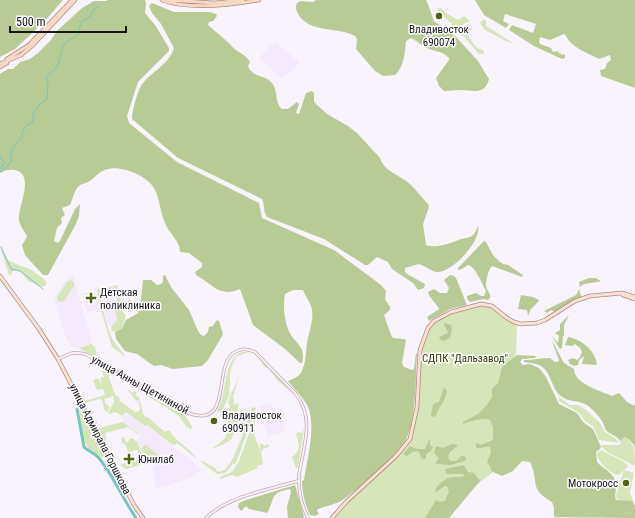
<svg xmlns="http://www.w3.org/2000/svg" width="635" height="518" viewBox="0 0 635 518" font-family="'Roboto Condensed',sans-serif">
  <style>
    .built { fill: #f5e9fe }
    .green { fill: #d6e6b8 }
    .forest { fill: #b9cb94 }
    .lines { fill: none; stroke-linecap: round; stroke-linejoin: round }
    .stream { stroke: #77c4c8; stroke-width: 1 }
    .river { stroke: #77c4c8; stroke-width: 3 }
    .secondary-casing { stroke: #b9aac5; stroke-width: 3.5 }
    .primary-casing { stroke: #ab8c80; stroke-width: 4.5 }
    .trunk-casing { stroke: #ab8c80; stroke-width: 4.5 }
    .secondary { stroke: #fdf0e9; stroke-width: 2 }
    .primary { stroke: #fbe0d3; stroke-width: 3 }
    .trunk { stroke: #fad6c4; stroke-width: 3 }
    .poi-dot { fill: #506510; stroke: #fff; stroke-width: 1.5 }
    .labels { text-anchor: middle; dominant-baseline: central; stroke-width: 3; stroke-linejoin: round; paint-order: stroke }
    .poi-label { font-size: 11px; fill: #1a151e; stroke: #fff; text-anchor: start }
    .park-label { font-size: 11px; fill: #303e00; stroke: #fff }
    .street-label { font-size: 11px; fill: #1a151e; stroke: #fff }
  </style>
  <rect width="100%" height="100%" fill="#f9f3fe"/>
  <path class="built" d="M275,42l24,20 -8,9 -11,7 -21,-20 11,-12z
    M69,275h4l19,67v3l-13,4 -8,-3 -5,-7 -12,-41z
    M117,286v37l-9,4 -9,-36z
    M96,290l4,19 -13,4 -5,-19z
    M271,403l1,5 4,1 4,14 2,-1 3,10 -17,5 -9,-30z
    M126,412l20,15 1,-1 51,40 3,5 -8,6 -37,12 -2,-6 2,-2 -4,-13 3,-1 -5,-5 -6,1 -7,-24 5,-4 -19,-14 -1,-5z"/>
  <path class="green" d="M438,8h3l5,5 12,7 6,-4 6,5 -9,4 1,3h9l1,2 -3,1 -2,4 10,13 6,2 1,4h-5l-19,-22 -10,-4 2,-4 -14,-13z
    M484,19l2,2v5l27,17 -5,-1 -23,-12 -5,-7z
    M0,246l8,14 10,5 12,4 14,10 3,5 -4,3 -15,-6 -6,-8 -5,-3 -4,1 -2,4h-2z
    M70,280l4,2v4l-10,15 -5,1 -2,-3v-2l10,-15z
    M117,285l5,20h2l1,5 -3,1 4,5 -4,13 -6,3 -4,-1 -1,-4 6,-7 -3,-17 3,-1v-9l-2,-6 -8,2v-1z
    M97,289l7,1 -5,2c4,14 6,31 13,46 3,7 10,11 13,19l-13,-10 -13,-43 1,-3z
    M480,306l11,2 19,14 7,4 -1,27 -5,10 -14,106 -45,35 -15,14h-102l21,-24 51,-47 7,-19 7,-77 9,-25 8,-6 11,-6z
    M91,344l4,3 2,11 -17,-9v-1z
    M242,352c17,-1 36,26 48,39l-13,-11 -8,-11 -5,-2 -3,-6 -7,-6 -7,-2 -10,3c-5,8 -8,16 -7,25 1,4 -2,8 0,13l-7,15 3,5 -1,4 -2,-1 -2,-7 -2,2 -2,-1c11,-18 5,-51 25,-59z
    M95,362l11,6 9,27 5,3 -1,2 16,12 4,-1 1,-3 -2,-8 -1,1 -4,-4v-1l-5,-5 1,-1 3,3 2,-2 3,2 -2,2 2,2 1,-2 6,21 5,2 16,14 4,-2c7,12 20,17 28,29l-20,-16 -3,2 -3,-1 -24,-19 -2,1 -19,-14 -4,4 -7,-4 -5,2 -2,-1 6,-11 -1,-6 -9,3 2,5 4,3 -3,5 -2,-1 -3,-11 -2,-1 -16,4 -2,-4 2,-1 1,3 20,-6 -2,-6 -6,1 -4,-10 5,-2 4,8 -2,-8 4,-1 -3,-9 -4,-2z
    M112,372l70,40 10,14 -1,4 -5,-4 -7,-10z
    M240,373l-7,24 1,4 -1,3 4,1 -2,-3 4,3 -5,14 4,3 -1,1h-2l-1,3 2,1 -2,4h-2l2,2 -3,7h-1c-5,4 -12,7 -19,9l1,-1c24,-13 13,-23 18,-43l-2,-2 4,-12h1z
    M559,397l11,8h8l7,4 15,14 5,9 10,6 4,5 -20,-3 -6,-14 -7,-4 -8,-10 -19,-11z
    M252,407l4,1 -20,55 -3,1 -8,9 -8,1 -16,-12 1,-1 13,7 3,4c2,-1 5,-1 6,-2 12,-8 22,-48 28,-63z
    M79,408h1l26,50c-27,-6 -23,-27 -27,-50z
    M257,412c1,5 -2,8 -3,13 -1,7 3,19 6,24v-5h3l1,2 4,-2 1,3 -5,1 -3,4 2,12 -6,2 1,2 -21,9 -5,-2 -12,4v-2l12,-5 7,-11z
    M96,419l2,9 25,-6 19,14 -4,-2 -10,-7 -23,6 3,16 -15,-29z
    M304,429l-6,39h-2l-4,-11c9,-6 7,-14 4,-23l2,-2 4,1z
    M124,437l2,6 3,-2v-2l4,-1 1,2 3,1 7,23 -18,5 -6,-4 20,-7 -3,-8 -13,3 4,-2 -3,-7h-2l-2,-6z
    M625,437c10,5 10,17 10,29l-28,-14 -6,-6 1,-1h17l2,-2 -1,-2z
    M146,445l16,13v3l-3,3h-4l-7,-6v3h-3l-1,-4 2,-1 -5,-6 2,-4z
    M602,450c8,7 20,8 26,16l-9,9c-8,0 -22,-14 -22,-22z
    M624,470l10,3 -4,19 4,12 -17,-5 -1,-4z"/>
  <path class="forest" d="M0,0h63l-19,22 -29,27 -15,8z
    M108,0h37l1,3 -1,10 10,12 14,23v3l-31,31 -11,34 2,7 48,39 82,41 3,15 72,32 47,35 5,6 -1,8 5,8v3l-6,5 7,20 2,3 11,1 2,1 -4,23 2,4 8,3 2,-1 2,-16 1,1c-2,27 0,55 -9,81 -4,15 -53,57 -67,66 -8,4 -15,5 -23,8l-1,2 2,3 -4,2 -5,-1c-5,-11 -8,-22 -8,-34l2,-1c3,-20 13,-56 3,-75 -5,-9 -13,-16 -19,-24 5,-2 10,-4 13,-8 5,-10 5,-20 6,-30 2,-12 8,-25 4,-37 -2,-5 -6,-11 -8,-16h-10l-8,4c-2,12 -1,24 3,35 5,14 19,16 14,34h-2l-15,-14 -32,-24 -13,-36c-20,9 -26,-4 -44,-14l-1,-3 7,-5v-4l-13,-10 -9,-1c0,-12 -11,-18 -15,-29 -5,-11 -5,-24 -11,-35 -8,-13 -35,-24 -49,-18 -7,2 -11,9 -17,12 -3,2 -6,1 -9,4 -5,4 -6,13 -9,19l-8,3 3,7 -4,3 1,5 -5,5 -3,13 4,2 2,-2 15,-32 5,-5 -1,12 -3,8 -28,51h-5l-18,-20 -3,-10 5,-8c-2,-6 -7,-10 -8,-17 -2,-13 17,-45 -4,-50 -6,-1 -10,0 -15,3v-99l8,-5h5l7,-7 10,-3 8,-6 12,-12 8,-11 24,-22 12,-7h12z
    M316,0h110l2,4 6,17 22,16 22,24 11,18c-4,17 -17,11 -29,11 -5,0 -11,1 -16,1l-5,-5 -3,-8 13,-18v-2c-7,-8 -16,-6 -24,-11 -5,-2 -9,-7 -14,-9l-5,3c-1,11 -2,26 -11,34l-12,1 -8,-5 -19,-22 1,-10 -2,-3c-18,-10 -45,-2 -57,-22 -2,-4 -3,-7 -1,-11l4,-2 12,1z
    M475,0h160v88l-34,-12 -1,-6 5,-1 2,-6 4,-3 -1,-5 -11,4c-10,-5 -22,-10 -29,-17 -3,-3 -3,-6 -6,-8l-14,6 -10,-3 -1,5 1,2 11,4 2,4 5,-1 1,2 4,2 2,-1v4l-3,1 -28,-13 -25,-16 3,-5 21,8 3,-9 -31,-10 -2,7 6,3 -3,4 -22,-13z
    M152,3l22,9h36l6,2 1,2 -4,5 -4,1 -1,3 22,19c6,9 14,8 20,18l-2,4c5,12 15,8 23,16 8,8 3,20 11,27h6l9,-7 2,2 -3,9 3,1 7,-21 6,-2 2,2v8l1,2 12,11 21,12 9,7 23,25c4,14 21,17 31,27 6,6 11,13 17,19l1,3 -6,17 3,21c10,4 25,-2 35,-6 4,-1 9,-1 12,-4 2,-2 4,-6 5,-9 4,15 -27,48 -42,46 -2,0 -13,-7 -17,-8l-14,4v4l2,2 18,10 -1,4 -6,2 -5,-7 -21,-14 -4,-7 -11,-5 -9,8h-3l-41,-26 -57,-22c-4,-5 -2,-12 -5,-18l-84,-41 -46,-39c0,-8 5,-26 9,-33 9,-14 28,-21 33,-38l-13,-24 -9,-11 -3,-7z
    M484,241l2,1 7,13 7,7 3,2 5,1 15,10 -1,2 -30,-11c-4,4 -6,14 -6,20 1,5 5,7 4,12l-2,2 -5,-1 -13,3 -3,-3v-3l9,-3 5,3h3l2,-5c-4,-7 -10,-24 -18,-26l-6,4 -4,1v-2z
    M165,275l6,12 18,23 9,21 3,4 3,1 4,-4 1,-5 4,-1 4,-6 2,1 4,13 -1,2 -14,24 -6,6 -29,3 -12,-4 -7,1 -17,-12 -12,-3 -9,-12 -1,-7 7,-3 4,-9 12,-7 2,-5 3,-28h8l6,5 4,-1 2,-2v-6z
    M450,275l4,1 2,2 11,27 -17,4 -21,12 -2,-4 12,-8c-3,-6 -10,-12 -11,-17l6,-3 6,4h7l2,-5 -5,-8z
    M589,278h7l5,3c-9,4 -28,-1 -19,16l-12,5 -15,10 -4,-2 -4,3 -3,-2 32,-16 4,-7 -1,-6z
    M521,295l12,2 6,3 -1,2 -7,7 -3,7 -1,-6 -9,-1z
    M569,315l-5,10v10l-1,1 -1,12 -2,1 -9,-14 7,8 1,-7 -4,-3 5,-3v-6z
    M445,323l6,2 1,5 -2,8 -7,3 -3,-2 -1,-2 9,-4 -4,-9z
    M568,337c13,2 28,14 29,28l-15,-1 2,-8 -5,4 -1,5 -4,1 -4,-2 -2,-4 5,-2 4,2 3,-3 2,-5 -2,-4 -5,-4 -3,2 -7,-1z
    M551,339l13,24 10,6c0,15 27,22 38,27l7,-3 8,9 8,4v41l-5,-7 -5,-3 -5,4c-3,-6 -10,-6 -14,-11 -2,-3 -2,-6 -4,-9 -3,-5 -12,-15 -17,-17 -8,-4 -16,-2 -23,-7 -11,-8 -10,-24 -21,-31 -5,-3 -12,-3 -17,-4v-2c9,0 17,-2 26,-2l5,4h3l1,-2z
    M517,355l19,1 -1,2 -13,1 -2,3 3,3 7,-1 9,4 7,9 13,27 18,9 6,9 10,7 8,18 -1,2 -4,3 1,10c6,7 18,11 19,22 1,5 -2,10 0,16l16,1 3,5v12l-81,-1v-10l-2,-5c-24,-14 -12,-19 -22,-40l-8,-1 -9,10 -11,5 -11,-5v-3l-4,-6 4,-10 -1,-5c-5,-2 -10,4 -14,0v-4l5,2 12,-5v-13l-3,-7c-7,-3 -20,1 -27,4v-2l15,-8 8,-8 6,-9v-8l6,-6 4,-16z
    M444,387l3,4c-1,10 -9,16 -11,25l-3,1 -2,-2 2,-11 6,-2z
    M429,440h1v5l3,2 -2,4 -5,3v5h-4l-4,-8 -6,1 -5,4 -4,-2 7,-8 6,3h9z
    M452,444l6,1c-4,5 -9,5 -10,12l2,4h6l5,-5h3l2,2 -1,3 -14,4 -15,-1v-2l3,-4 -5,-5 2,-7 7,2z
    M464,465l4,7 6,1 6,8 -31,37h-24l11,-18 4,2 5,-1 4,-10 -2,-5h-2l-9,6 -1,-2c4,-7 11,-13 19,-13 4,0 6,0 10,-1l-1,-2h-16l-2,-5z
    M295,485l9,31 -1,2h-15l-1,-11 4,-15 -1,-3c-22,4 -14,10 -23,24l-18,-4 -3,-3 -5,5 -3,-4 1,-4 7,-3z"/>
  <g class="lines">
    <path class="stream" d="M0,156l4,7 -4,6
      M0,172c3,-3 10,-7 11,-11 2,-5 -1,-2 0,-6 0,-9 6,-12 11,-18 0,-7 4,-13 11,-15v-9l9,-11 5,-3 1,-15 -2,-7 11,-10 2,-5 4,-17 15,-11 3,-12 10,-6 2,-6 6,-4
      M1,247l10,22 9,2 23,18"/>
    <path class="river" d="M77,409l7,38c5,5 11,6 15,11 15,19 24,41 37,60"/>
    <g class="secondary-casing">
      <path id="secondary" d="M58,359l14,-6h7l6,1 26,14 77,45c48,17 22,-51 49,-62 6,-3 12,-2 18,1l40,41c18,22 11,45 6,71 -1,6 -3,12 -2,18 0,12 4,26 9,36
        M206,518c22,-22 62,-28 92,-37"/>
    </g>
    <g class="primary-casing">
      <path id="primary" d="M0,276l39,53 19,30 76,146 9,13
        M623,295l12,4
        M332,518l14,-16 50,-46 14,-17 7,-32 3,-57 8,-22 6,-7 17,-9 30,-8 11,2 15,12 7,4 7,2 16,-1 8,-3 30,-19 15,-5 32,-3 13,4"/>
    </g>
    <g class="trunk-casing">
      <path id="trunk" d="M162,0c27,10 69,5 97,0
        M168,0l47,3 28,-3
        M7,59l22,-14 43,-45
        M0,64l21,-9 11,-9 43,-46
        M0,67l7,-4"/>
    </g>
    <use href="#secondary" class="secondary"/>
    <use href="#primary" class="primary"/>
    <use href="#trunk" class="trunk"/>
  </g>
  <g class="poi-dot">
    <circle cx="439" cy="16" r="4"/>
    <path d="M89 292h4v4h4v4h-4v4h-4v-4h-4v-4h4z"/>
    <circle cx="214" cy="421" r="4"/>
    <path d="M127 453h4v4h4v4h-4v4h-4v-4h-4v-4h4z"/>
    <circle cx="626" cy="483" r="4"/>
  </g>
  <g class="labels">
    <g class="poi-label">
      <text x="439" y="29" text-anchor="middle">Владивосток<tspan x="439" dy="13">690074</tspan></text>
      <text x="100" y="292">Детская<tspan x="100" dy="13">поликлиника</tspan></text>
      <text x="222" y="415">Владивосток<tspan x="222" dy="13">690911</tspan></text>
      <text x="138" y="459">Юнилаб</text>
      <text x="618" y="483" text-anchor="end">Мотокросс</text>
    </g>
    <g class="park-label">
      <text x="465" y="358">СДПК "Дальзавод"</text>
    </g>
    <g class="street-label">
      <text transform="translate(140 385) rotate(29)">улица Анны Щетининой</text>
      <text transform="translate(100 439) rotate(63)">улица Адмирала Горшкова</text>
    </g>
  </g>
  <path d="M10 26v6h116v-6" fill="none" stroke="#1a151e" stroke-width="2"/>
  <text x="16" y="26" font-size="12" fill="#1a151e" stroke="#ffffff" stroke-width="3" paint-order="stroke">500 m</text>
</svg>
